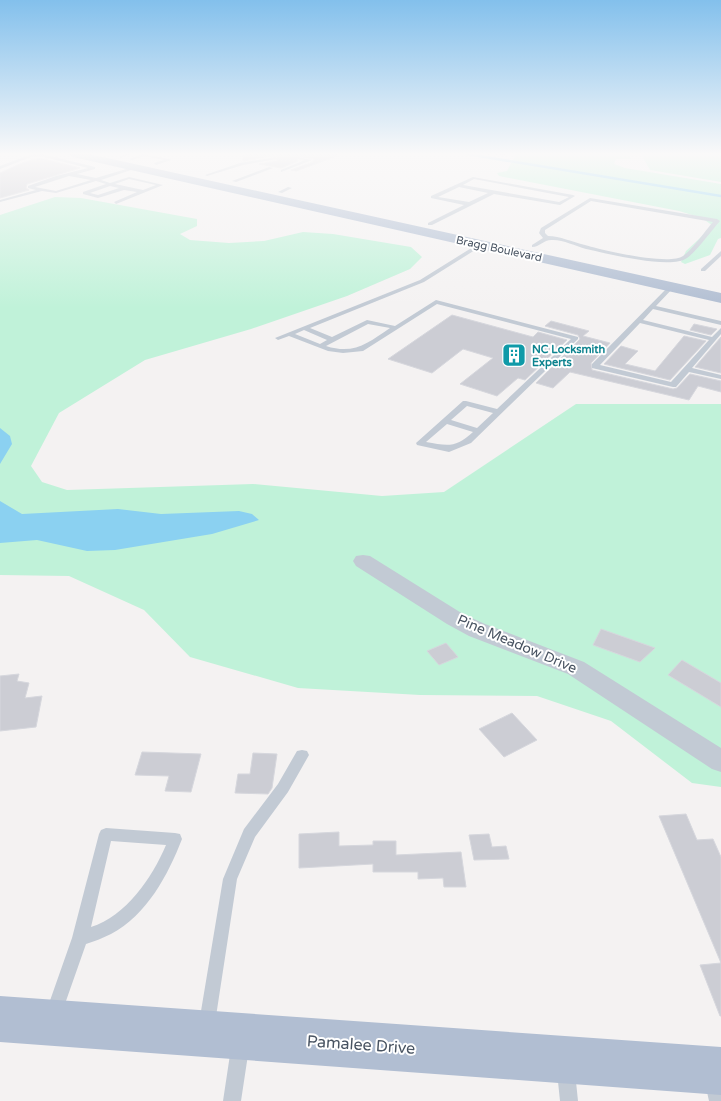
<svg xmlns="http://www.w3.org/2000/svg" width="721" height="1101" viewBox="0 0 721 1101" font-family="'Varela Round',sans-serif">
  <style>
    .green { fill: #c0f2d9 }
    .water { fill: #8bd1f1 }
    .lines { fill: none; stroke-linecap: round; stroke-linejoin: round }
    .stream { stroke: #8bd1f1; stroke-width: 2.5 }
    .building { fill: #cccdd4; stroke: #d6d7dd }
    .lane { fill: #c2cad4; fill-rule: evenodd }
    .street { fill: #c2cad4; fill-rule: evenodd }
    .primary { fill: #b1bed2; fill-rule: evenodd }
    .labels { text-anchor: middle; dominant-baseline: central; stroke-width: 4; stroke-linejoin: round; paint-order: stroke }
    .far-street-label { font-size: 11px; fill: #485361; stroke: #fff }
    .far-culture-label { font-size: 11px; font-weight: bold; fill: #0d838f; stroke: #fff; text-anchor: start }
    .street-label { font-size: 14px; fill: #485361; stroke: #fff }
    .near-street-label { font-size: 16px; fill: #485361; stroke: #fff }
  </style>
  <rect width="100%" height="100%" fill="#f4f2f2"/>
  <path class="green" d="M516,154h113l2,5h-15l-2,5 11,4 96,16v54l-3,1 -8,16 -25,9 -4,-2 5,-11 27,-25 -11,-8 -23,-7 -180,-35 -2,-3 10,-2z
    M641,154h80v28l-71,-12z
    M55,197l26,1 116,21v7l-17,8 10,6 39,3 35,-2 39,-9 30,2 78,13 11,10 -12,12 -63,27 -96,33 -106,31 -86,53 -28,53 11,16 25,8 186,-6 129,12 62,-4 132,-88h145v383l-29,-4 -81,-62 -74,-25 -117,-1 -122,-7 -108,-31 -46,-47 -75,-34 -69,-1v-360z"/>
  <path class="water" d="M0,428l10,8 2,8 -12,20z
    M0,501l22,13 96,-5 43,5 78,-3 13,3 7,6 -47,14 -97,16 -28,1 -50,-11 -37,3z"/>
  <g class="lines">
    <path class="stream" d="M467,154l254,42"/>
  </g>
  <path class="building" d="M243,154h93l1,2 -41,15 -5,-1 22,-8 1,-3 -17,-3 1,5 -17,7 -22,-4 18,-3v-6l-34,6z
    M40,158l40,10 -53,16 -1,4 3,2 -29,8v-25l22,-10z
    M452,315l81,22 5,-5 29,8 -42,40 -7,-2 -21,18 -37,-12 33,-26 -30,-9 -31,24 -44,-14z
    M551,321l38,10 -6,5 27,7 -19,20 1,7 81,19 4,-1 13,-14 31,7v11l-23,-6 -9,14 -119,-28 -17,16 -17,-5 44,-44 -2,-4 -33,-9z
    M694,324l23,5 -6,6 -21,-5z
    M684,336l22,5 -36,39 -66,-16 17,-18 17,5 -13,13 30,7z
    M721,337v36l-26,-6z
    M601,629l54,19 -15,14 -47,-17z
    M446,643l12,14 -19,8 -12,-14z
    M682,660l39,23v24l-53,-32z
    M19,674l-2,7 12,2 -4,15 17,-2 -6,31 -36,4v-55z
    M512,713l25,27 -33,17 -25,-28z
    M142,752l59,2 -10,38 -26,-1 4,-15 -34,-1z
    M253,753l24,1 -5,34 -4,6 -33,-1 3,-19h12z
    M686,814l11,26 16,-1 8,18v159h-1l-20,-51 21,-2 -62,-147z
    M339,832v14l34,-1v-4h23v14l65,-3 5,35h-22l-1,-9 -25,1v-7h-45v-8l-74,4v-34z
    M489,834l3,13 14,-1 3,13 -35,1 -5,-25z"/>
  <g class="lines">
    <path class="lane" d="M42,154l53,13v2l-18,5 19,4 37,-11 4,1 -36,12 9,3 19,-6 34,8 -47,19 -2,-2 23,-10 -13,-2 -26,8 -15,-4v-2l23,-8 -10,-3 -40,12 -14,-2 -42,11v-2l36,-10 -8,-2v-2l28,-10 32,-8 -48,-12 -9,1 -31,12v-3l29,-11zM69,176l22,4 -35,11 -21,-4zM129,179l27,6 -13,5 -28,-6zM110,186l9,2 -21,7 -8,-2z
      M125,154h6l-10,4 -2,-1z
      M143,154l26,5 2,1 -15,5 -2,-2 10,-3 -19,-4 -13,4 -2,-1z
      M473,154h34l-2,1z
      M276,157l1,2 -34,6 -36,11 -2,-1 35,-12z
      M298,157l14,3 -31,12v-2l24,-10 -7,-1z
      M269,167l4,1 -37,14 -4,-1z
      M473,177l100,18 2,1 -15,9 -66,-11 -62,31h-4v-2l36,-18 -33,-7v-2zM474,179l95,18 -10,5 -96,-17zM459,187l29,6 -19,9 -31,-5z
      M288,187l4,1 -10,5 -4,-1z
      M590,198l127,21 3,2c-9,10 -23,30 -33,37 -16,12 -82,-5 -101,-9 -11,-3 -22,-9 -33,-9 -9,-1 -13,7 -21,7v-2l11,-7 -4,-5 2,-5zM591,201l122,21c-8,9 -21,28 -30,34 -14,10 -81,-6 -98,-11 -13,-3 -25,-9 -37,-9l-3,-3v-3z
      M481,242l3,2 -1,1 -59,37 -114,46 22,9 35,-17 28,6 41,-26 142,37v2l-107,104 -22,9 -32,-7 -1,-2 47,-42h3l31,8 74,-70 -134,-35 -74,47 -20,2 -15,-2 -39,-15 -11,4 -3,-2 145,-58zM368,324l22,4c-22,15 -36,27 -64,18zM304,330l23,10 -7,4 -25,-10zM467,406l26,7 -16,15 -26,-8zM447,424l26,8c-17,16 -25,14 -47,10z
      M721,251v5l-16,15h-4v-2z
      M669,286l5,1 -18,19 65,15v4l-68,-16 -10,11 69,17 9,-9v6l-29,34 29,7v4l-32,-7 -13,15h-3l-81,-19v-4zM640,323l69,17 -38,42 -71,-17z
      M302,750l5,1 2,4 -21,37 -33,45 -18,42 -22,144 -2,6 -6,2 -6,-2 -2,-6 24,-144 21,-50 34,-45 19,-33z
      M106,828l69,5 5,1 2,5c-14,36 -35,76 -71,95 -8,4 -16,7 -25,10l-26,74 -6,2 -6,-2 -2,-6 26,-74 27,-104 2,-4zM111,841l55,4c-14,33 -40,71 -75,82z
      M240,1039l6,3 3,6 -8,53h-18l8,-53 3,-6z
      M566,1063l6,3 3,6 3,29h-18l-3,-29 3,-6z
      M714,1074l7,4v23h-12l-4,-18 3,-6z"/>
    <path class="street" d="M363,555l7,1 93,58 22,10 99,38 137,86v24l-9,-3 -144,-95 -99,-38 -22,-12 -91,-58 -3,-5 3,-5z"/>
    <path class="primary" d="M67,154h22l632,139v10l-648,-146z
      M0,996l721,51v48l-721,-53z"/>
  </g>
  <linearGradient id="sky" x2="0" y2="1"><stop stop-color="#83c0ec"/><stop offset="0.5" stop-color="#faf9f9"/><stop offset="1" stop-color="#faf9f9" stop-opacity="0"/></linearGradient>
  <rect width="721" height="308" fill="url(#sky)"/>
  <defs>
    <g id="building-square" transform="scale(1.25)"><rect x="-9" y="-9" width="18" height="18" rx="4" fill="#0f9aa8" stroke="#fff"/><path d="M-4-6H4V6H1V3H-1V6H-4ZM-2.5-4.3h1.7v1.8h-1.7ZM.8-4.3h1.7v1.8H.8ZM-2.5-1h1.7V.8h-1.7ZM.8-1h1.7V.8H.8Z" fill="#fff"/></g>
  </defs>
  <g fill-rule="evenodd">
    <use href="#building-square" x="514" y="355"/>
  </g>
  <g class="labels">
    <g class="far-street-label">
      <text transform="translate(499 249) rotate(12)">Bragg Boulevard</text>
    </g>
    <g class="far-culture-label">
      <text x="532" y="349">NC Locksmith<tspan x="532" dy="13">Experts</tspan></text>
    </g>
    <g class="street-label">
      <text transform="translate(517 644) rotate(23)">Pine Meadow Drive</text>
    </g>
    <g class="near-street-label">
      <text transform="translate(361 1045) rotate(4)">Pamalee Drive</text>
    </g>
  </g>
</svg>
